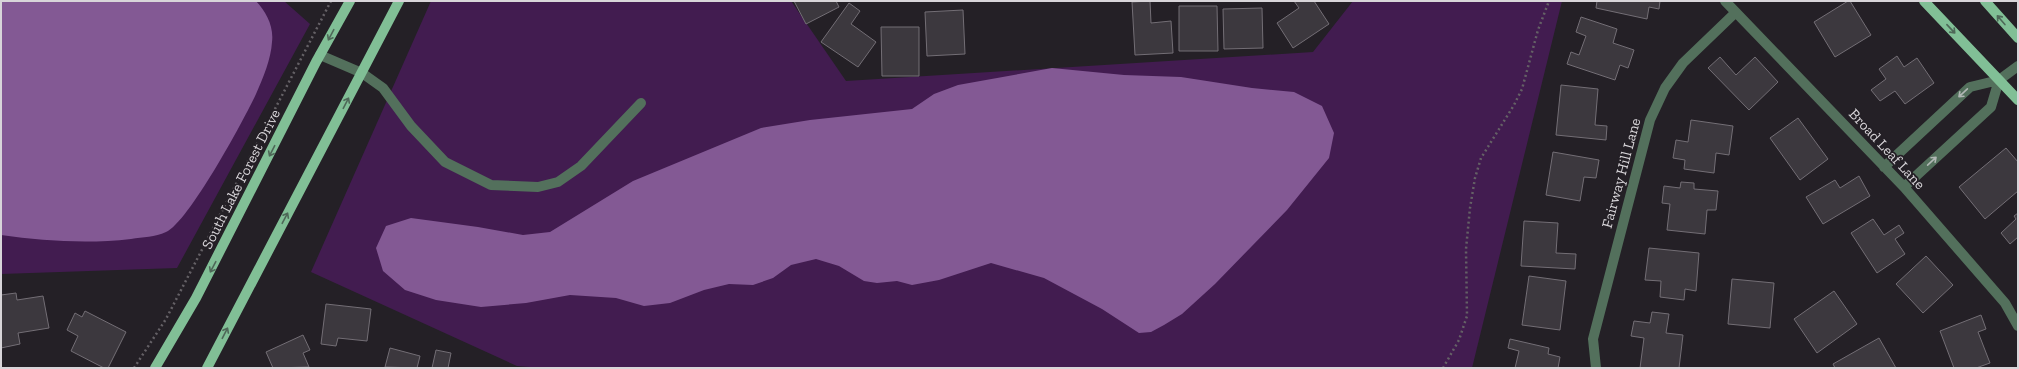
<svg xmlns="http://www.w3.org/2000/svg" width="2019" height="369" viewBox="0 0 2019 369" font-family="'Zilla Slab',serif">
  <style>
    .green { fill: #421c50 }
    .water { fill: #835994 }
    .building { fill: #3c383e; stroke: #736e75 }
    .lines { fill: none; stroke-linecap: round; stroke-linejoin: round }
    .path { stroke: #656166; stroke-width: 2.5; stroke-dasharray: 2 3; stroke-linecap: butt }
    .minor { stroke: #53705c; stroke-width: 10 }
    .major { stroke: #81bf96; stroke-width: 10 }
    .oneway { stroke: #4e6858 }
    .oneway2 { stroke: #b0b7b4 }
    .labels { text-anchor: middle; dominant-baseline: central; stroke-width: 3.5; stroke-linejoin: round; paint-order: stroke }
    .street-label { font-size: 15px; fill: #d8d5d9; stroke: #242026 }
  </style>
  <rect width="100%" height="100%" fill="#242026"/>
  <path class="green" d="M1,1h283l26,23 -133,244 -176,6z
    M431,1h360l55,80 467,-29 40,-51h209l-90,367h-930l-25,-2 -206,-94z"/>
  <path class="water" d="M1,1h255c10,11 18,25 16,41 -1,17 -9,36 -16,52 -12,26 -68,129 -90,138 -11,5 -23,5 -35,7 -44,5 -87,2 -130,-4z
    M1052,68l72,7 57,2 71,11 42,4 28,14 12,27 -5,25 -42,52 -72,74 -33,30 -18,11 -13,7 -12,1 -37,-24 -58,-31 -53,-15 -52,17 -27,5 -15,-4 -20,2 -13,-2 -25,-15 -23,-7 -25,6 -18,13 -20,7 -24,-1 -25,6 -34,13 -26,3 -28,-8 -46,-3 -44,8 -45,4 -45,-7 -31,-10 -22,-19 -7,-23 10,-22 25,-8 67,9 45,8 27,-3 83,-51 128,-53 49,-8 102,-11 22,-15 24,-9z"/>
  <path class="building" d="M794,1h42l3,6 -33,17z
    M1150,1l1,22 20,-2 2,32 -38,2 -3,-53z
    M1294,1h20l15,23 -36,24 -16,-25 22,-15z
    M1597,1h63l-1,8 -10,-2 -2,12 -51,-11z
    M1848,1h2l21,34 -36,22 -21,-35z
    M849,3l11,8 -9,13 25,18 -18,25 -37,-25z
    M1179,6h38l1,45h-39z
    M1262,8l1,40 -39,1 -1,-40z
    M963,10l2,44 -38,2 -2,-44z
    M1581,17l36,12 -4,14 21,7 -6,18 -8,-3 -5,15 -48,-16 4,-12 8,3 7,-19 -10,-4z
    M881,27h38v49h-37z
    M1897,56l7,11 13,-9 17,25 -29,21 -10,-13 -15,10 -9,-11 15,-11 -7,-10z
    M1720,57l16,18 19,-18 23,25 -29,28 -41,-42z
    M1561,85l37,4 -3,36 12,1 -1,14 -50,-5z
    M1798,118l30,41 -28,21 -30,-42z
    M1691,120l42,6 -4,29 -13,-2 -2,20 -30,-4 1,-9 -12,-2 3,-18 12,2z
    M2006,148l12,14v29l-33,28 -26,-32z
    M1553,152l46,8 -3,18 -12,-1 -4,24 -34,-6z
    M1859,176l11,20 -47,28 -17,-27 29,-17 5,8z
    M1681,182l13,1v6l24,2 -2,19h-9l-2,24 -38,-4 3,-26 -8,-1 2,-17 16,2z
    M2018,213v24l-8,7 -9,-11 15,-14 -2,-3z
    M1873,219l11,16 15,-10 5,8 -9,6 10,15 -28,19 -26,-40z
    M1524,221l34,2 -2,30 20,1 -1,15 -54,-3z
    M1649,248l50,5 -3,38 -11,-2 -1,11 -24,-3 1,-16 -16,-1z
    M1926,256l27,29 -30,28 -27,-29z
    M1529,276l37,5 -6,49 -38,-5z
    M1732,279l42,4 -4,45 -42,-4z
    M1834,291l23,33 -40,29 -23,-34z
    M16,293l1,7 26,-4 6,32 -31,5 2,11 -19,4v-53z
    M326,304l45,5 -4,32 -29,-3 -2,8 -15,-2z
    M85,311l41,21 -18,36h-4l-33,-17 7,-15 -11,-6 8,-17 7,4z
    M1652,312l17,2 -3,19 17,2 -4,33h-39l4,-30 -13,-2 3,-15 16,2z
    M1981,315l5,14 -8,3 12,31 -14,5h-22l-14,-37z
    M303,335l7,15 -7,3 6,14 -36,1 -7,-16z
    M1879,338l17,30h-61l-2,-4z
    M1510,339l39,9 -1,6 12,3 -2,11h-43l4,-17 -11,-3z
    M390,348l30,8 -3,12 -32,-1z
    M436,350l15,3 -3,15h-16z"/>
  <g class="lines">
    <path class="path" d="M134,368l32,-49 165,-318
      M1443,368l16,-28 8,-24 -1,-67 4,-41 5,-30 6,-20 33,-53 8,-16 16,-59 11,-29"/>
    <path class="minor" d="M1725,1l179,186 101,116 13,23
      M320,55l42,18 21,15 28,38 34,36 46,23 47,2 20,-5 23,-16 60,-63
      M1884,167l86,-80 29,-7 19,-14
      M1904,187l87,-80 8,-27
      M1596,368l-3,-29 57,-219 15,-32 18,-25 52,-50"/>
    <path class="major" d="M1924,1l94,99
      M1985,1l33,37
      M155,368l41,-70 120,-236 34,-61
      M207,368l192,-367"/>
  </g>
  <defs><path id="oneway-shaft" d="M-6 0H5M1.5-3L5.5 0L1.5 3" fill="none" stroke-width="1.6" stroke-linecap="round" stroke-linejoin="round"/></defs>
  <g class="oneway">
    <use href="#oneway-shaft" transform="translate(2001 20) rotate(-131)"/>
    <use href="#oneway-shaft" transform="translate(1951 29) rotate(47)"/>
    <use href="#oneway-shaft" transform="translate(331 35) rotate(118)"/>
    <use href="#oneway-shaft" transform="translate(346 103) rotate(-63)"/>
    <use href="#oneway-shaft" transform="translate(272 151) rotate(117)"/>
    <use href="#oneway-shaft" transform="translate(285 218) rotate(-62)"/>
    <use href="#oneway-shaft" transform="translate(213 267) rotate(118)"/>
    <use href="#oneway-shaft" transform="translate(225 333) rotate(-63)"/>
  </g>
  <g class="oneway2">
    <use href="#oneway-shaft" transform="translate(1963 93) rotate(137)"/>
    <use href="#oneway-shaft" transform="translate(1932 161) rotate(-43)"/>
  </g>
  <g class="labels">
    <g class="street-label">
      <text transform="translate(1887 149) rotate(47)">Broad Leaf Lane</text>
      <text transform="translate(1621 173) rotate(-75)">Fairway Hill Lane</text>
      <text transform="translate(241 179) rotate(-63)">South Lake Forest Drive</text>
    </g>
  </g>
  <rect width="2019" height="369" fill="none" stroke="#d8d5d9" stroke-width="4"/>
</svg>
